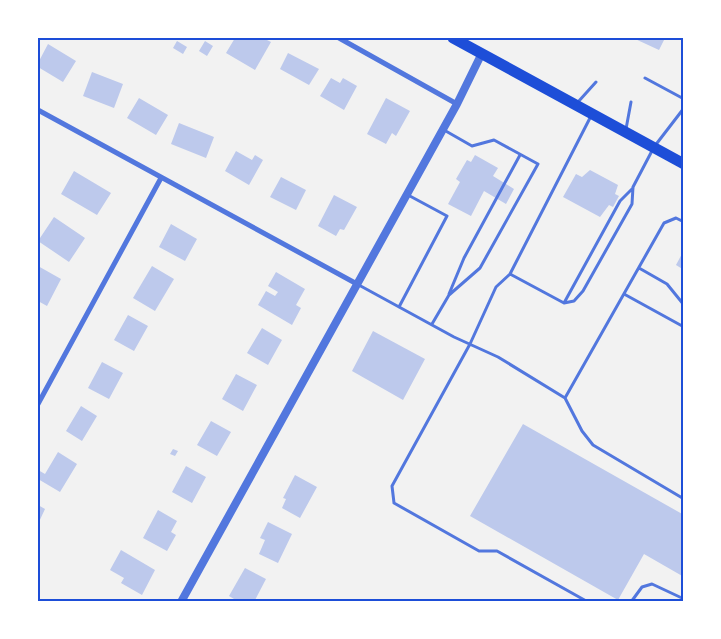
<svg xmlns="http://www.w3.org/2000/svg" width="721" height="639" viewBox="0 0 721 639" font-family="'Fira Sans Condensed',sans-serif">
  <style>
    .building { fill: #bdc9ec }
    .lines { fill: none; stroke-linecap: round; stroke-linejoin: round }
    .service { stroke: #5277de; stroke-width: 3 }
    .minor { stroke: #5277de; stroke-width: 5 }
    .tertiary { stroke: #5277de; stroke-width: 8 }
    .trunk { stroke: #1d4ed8; stroke-width: 11 }
    .neatline { fill: none; stroke: #1d4ed8; stroke-width: 2 }
  </style>
  <rect width="100%" height="100%" fill="#f2f2f2"/>
  <path class="building" d="M235,38l14,1 14,-1 8,4 -16,28 -29,-17z
    M633,38h32l-6,12z
    M177,41l10,6 -4,7 -10,-6z
    M205,41l8,5 -6,10 -8,-5z
    M48,44l28,17 -13,21 -25,-15v-4z
    M288,53l31,16 -10,16 -29,-16z
    M92,72l31,12 -9,24 -31,-12z
    M331,78l9,5 3,-5 14,8 -13,24 -24,-14z
    M139,98l29,17 -12,20 -29,-17z
    M386,98l24,13 -14,25 -4,-3 -6,11 -19,-10z
    M179,123l35,14 -8,21 -35,-14z
    M236,151l16,9 3,-5 8,5 -14,25 -24,-14z
    M475,155l23,13 -5,8 21,13 -8,15 -22,-13 -13,25 -23,-12 12,-22 -4,-3 11,-19 4,2z
    M590,170l28,15 -3,9 4,2 -6,11 -4,-2 -9,12 -37,-20 13,-23 6,3z
    M74,171l37,22 -14,22 -36,-21z
    M281,177l25,13 -10,20 -26,-13z
    M334,195l23,12 -13,23 -4,-1 -4,7 -18,-10z
    M54,217l31,21 -16,24 -31,-21z
    M171,224l26,15 -12,22 -26,-14z
    M684,250v20l-8,-5z
    M38,266l23,13 -14,27 -9,-5z
    M152,266l22,13 -19,32 -22,-13z
    M276,272l29,17 -9,16 5,3 -9,17 -34,-20 8,-14 9,5 3,-4 -10,-6z
    M128,315l20,11 -14,25 -20,-11z
    M262,328l20,12 -14,25 -21,-12z
    M373,331l52,28 -22,41 -51,-29z
    M102,362l21,11 -14,26 -21,-11z
    M236,374l21,11 -14,26 -21,-12z
    M81,406l16,10 -15,25 -16,-10z
    M211,421l20,11 -14,24 -20,-11z
    M523,424l161,91v62l-40,-23 -26,46 -148,-84z
    M173,449l5,2 -3,5 -5,-2z
    M58,452l19,12 -17,28 -22,-13v-9l7,4z
    M186,466l20,11 -14,26 -20,-11z
    M295,475l22,12 -17,31 -18,-10 4,-9 -3,-1z
    M38,505l7,4 -7,15z
    M158,510l19,11 -6,11 5,3 -9,16 -24,-13z
    M268,522l24,12 -14,29 -19,-9 6,-14 -5,-2z
    M121,550l34,20 -13,25 -21,-12 3,-5 -14,-8z
    M245,568l21,11 -12,23h-15l-10,-6z"/>
  <g class="lines">
    <path class="service" d="M645,78l39,21
      M578,102l18,-20
      M591,116l-81,158 54,29 10,-2 9,-10 49,-87 1,-17 21,-40 30,-39
      M626,129l5,-27
      M639,268l28,16 17,21
      M510,274l-14,13 -26,57 -78,142 2,17 85,48h18l91,51
      M357,284l97,53 44,20 67,41 17,33 11,14 91,54
      M449,294l15,-36 56,-103
      M624,294l60,33
      M564,303l56,-102 13,-13
      M399,307l48,-91 -39,-21
      M432,324l17,-29 31,-27 58,-104 -44,-24 -22,6 -28,-16
      M565,398l99,-175 12,-5 8,4
      M631,602l11,-15 10,-3 32,15"/>
    <path class="minor" d="M339,38l118,66
      M38,110l319,174
      M38,404l123,-226"/>
    <path class="tertiary" d="M181,602l276,-498 25,-51"/>
    <path class="trunk" d="M453,38l231,126"/>
  </g>
  <rect width="721" height="639" fill="none" stroke="#ffffff" stroke-width="78"/>
  <rect x="39" y="39" width="643" height="561" class="neatline"/>
</svg>
